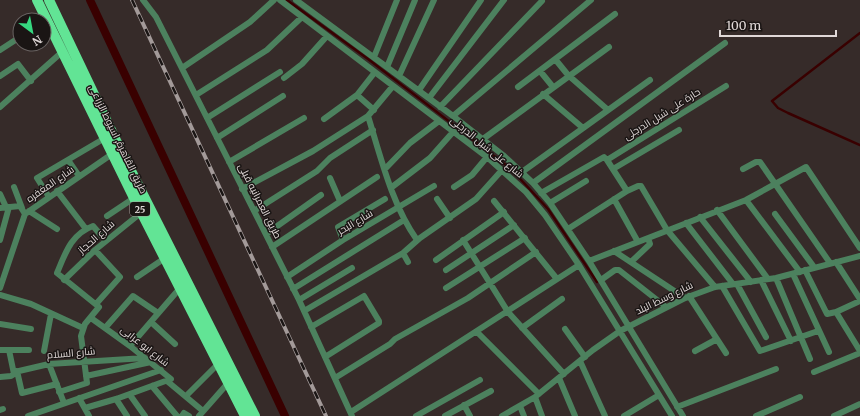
<svg xmlns="http://www.w3.org/2000/svg" width="860" height="416" viewBox="0 0 860 416" font-family="Merriweather,Cairo,serif">
  <style>
    .lines { fill: none; stroke-linecap: round; stroke-linejoin: round }
    .stream { stroke: #390000; stroke-width: 2.5 }
    .canal { stroke: #390000; stroke-width: 8 }
    .minor { stroke: #4c815e; stroke-width: 6 }
    .trunk { stroke: #62e495; stroke-width: 10 }
    .rail-casing { stroke: #a39a99; stroke-width: 4 }
    .rail { stroke: #1a1514; stroke-width: 2.5; stroke-dasharray: 8; stroke-linecap: butt }
    .labels { text-anchor: middle; dominant-baseline: central; stroke-width: 3; stroke-linejoin: round; paint-order: stroke }
    .shield { fill: #1a1514; stroke: #a59e9c; stroke-width: 1 }
    .shield-label { font-size: 9px; font-weight: bold; fill: #e0d8d7 }
    .street-label { font-size: 10px; fill: #e0d8d7; stroke: #1a1514 }
  </style>
  <rect width="100%" height="100%" fill="#362b29"/>
  <g class="lines">
    <path class="stream" d="M287,0l81,59 143,110 37,40 49,73
      M860,33l-88,68 6,7 10,5 72,32"/>
    <path class="canal" d="M90,0l195,416"/>
    <path class="minor" d="M143,0l13,17 143,283 53,116
      M280,0l207,157 39,35 19,23 34,50 93,151
      M296,0l157,116 50,39 30,28 17,20 39,58 94,155
      M0,50l20,-13
      M374,57l23,-57
      M555,59l13,16 40,35
      M387,67l28,-67
      M182,68l68,-46 24,-22
      M540,71l13,16
      M0,76l18,-12 13,17
      M399,76l35,-76
      M284,78l18,-14 25,-28
      M518,87l97,-73
      M419,90l62,-90
      M543,94l40,34
      M196,95l71,-45 35,-33
      M357,95l17,15
      M429,98l75,-98
      M0,107l62,-55
      M440,107l102,-106
      M368,116c13,42 24,89 49,124
      M453,116l138,-116
      M207,118l73,-46
      M324,119l33,-24 18,-23
      M217,138l66,-42
      M483,139l126,-92
      M68,160l11,16
      M607,160l119,-74
      M229,162l75,-44
      M385,169l25,-26 29,-22
      M613,169l66,-39
      M743,169l13,-7h4l70,101
      M522,172l128,-92
      M330,178l10,23
      M533,183l192,-140
      M14,187l8,21
      M392,187l38,-29 23,-26
      M454,187l18,-12 15,-18
      M242,189l71,-38 55,-35 25,-30
      M57,191l29,38
      M541,193l63,-36 3,3 20,31
      M0,194l6,13
      M49,197l-12,-19 68,-40
      M437,199l13,19
      M614,199l24,43
      M746,200l54,72
      M494,201l63,78
      M550,203l36,-22
      M0,208l20,-2 5,8
      M717,210l51,69
      M29,211l28,18
      M254,211l63,-40 13,-13 43,-28
      M775,214l39,53
      M107,216l27,-18
      M700,217l51,65
      M686,223l47,61
      M568,229l59,-38 11,-5h3l26,44 48,57
      M266,234l55,-39
      M0,240l9,-33
      M343,240l-5,-13 47,-28
      M463,240l45,72 56,62
      M272,247l105,-70
      M95,250l25,27 -24,27
      M614,251l71,47
      M403,253l5,9
      M436,260l68,-48
      M589,261l157,-61 60,-33 54,81
      M631,262l19,-18 -2,-6
      M836,262l24,37
      M446,270l68,-45
      M805,270l22,44 9,-2 24,39
      M793,274l36,78
      M137,277l28,-19
      M287,277l56,-37 91,-54
      M776,278l34,81
      M64,280l31,-30 47,-38
      M601,280l14,-10h4l47,37
      M761,280l30,61
      M737,284l29,53
      M722,286l38,65 58,-20
      M0,288l25,-74 87,-60
      M446,288l79,-50
      M293,289l111,-69
      M0,295l31,9 52,24
      M689,296l37,57
      M299,300l53,-32
      M304,311l99,-58 17,-15 56,-39 26,-29
      M836,312l24,-11
      M151,322l24,22
      M0,324l31,5
      M311,327l53,-31 15,25v2l-54,34
      M105,328l28,-32 25,17
      M522,328l40,-29
      M565,329l20,28
      M477,332l62,62
      M130,346l50,-58
      M0,350h29
      M9,350l5,24
      M44,351l7,-37
      M695,351l22,-12
      M580,361l25,55
      M49,364l15,39
      M17,371l5,22 35,-9
      M814,372l46,-19
      M86,376l65,-14
      M0,377l11,-1 8,-5 30,-7 96,-6
      M335,378l55,-34 5,-5 73,-41 68,-46
      M559,378l16,38
      M167,381l36,30
      M152,386l25,30
      M59,392l28,-9 -6,-47 4,-12 14,-17 -42,-34c8,-19 14,-39 36,-47l13,15
      M130,395l15,21
      M186,396l32,-32
      M535,397l7,19
      M79,398l10,18
      M116,399l11,17
      M464,405l6,11
      M520,406l4,10
      M677,407l99,-38
      M85,408l31,-9 55,-20 -41,-33 -39,-28
      M0,410l3,-1
      M351,412l228,-147
      M28,416l133,-46
      M182,416l2,-3 5,3
      M199,416l29,-33
      M416,416l64,-36
      M445,416l46,-25
      M502,416l33,-19 58,-47 27,-19 65,-33 30,-11 61,-9 84,-22
      M624,416l35,-21
      M756,416l44,-19
      M834,416l26,-12"/>
    <path class="trunk" d="M37,0l97,198 111,218
      M49,0l71,149 135,267"/>
    <g class="rail-casing">
      <path id="rail" d="M132,0l194,416"/>
    </g>
    <use href="#rail" class="rail"/>
  </g>
  <g class="labels">
    <rect class="shield" x="130" y="202" width="20" height="14" rx="3"/>
    <g class="shield-label">
      <text x="140" y="209">25</text>
    </g>
    <g class="street-label">
      <text transform="translate(662 114) rotate(-32)">حارة على شبل الدرجلى</text>
      <text transform="translate(118 139) rotate(64)">طريق القاهرة, اسيوط الزراعى</text>
      <text transform="translate(487 147) rotate(39)">شارع على شبل الدرجلى</text>
      <text transform="translate(50 184) rotate(-35)">شارع المغفره</text>
      <text transform="translate(260 201) rotate(63)">طريق العمرانيه قبلى</text>
      <text transform="translate(355 222) rotate(-31)">شارع البحر</text>
      <text transform="translate(96 237) rotate(-41)">شارع الحجاز</text>
      <text transform="translate(664 298) rotate(-26)">شارع وسط البلد</text>
      <text transform="translate(145 346) rotate(38)">شارع ابو عرابى</text>
      <text transform="translate(71 353) rotate(-5)">شارع السلام</text>
    </g>
  </g>
  <g transform="translate(32 32) rotate(148)"><circle r="19" fill="#1a1514" stroke="#696362"/>
  <path d="M0-3L7 15L0 10L-7 15Z" fill="#36d880"/>
  <text y="-6" font-size="11" font-weight="bold" text-anchor="middle" fill="#e0d8d7">N</text>
  </g>
  <path d="M720 30v6h116v-6" fill="none" stroke="#e0d8d7" stroke-width="2"/>
  <text x="726" y="30" font-size="12" fill="#e0d8d7" stroke="#1a1514" stroke-width="3" paint-order="stroke">100 m</text>
</svg>
